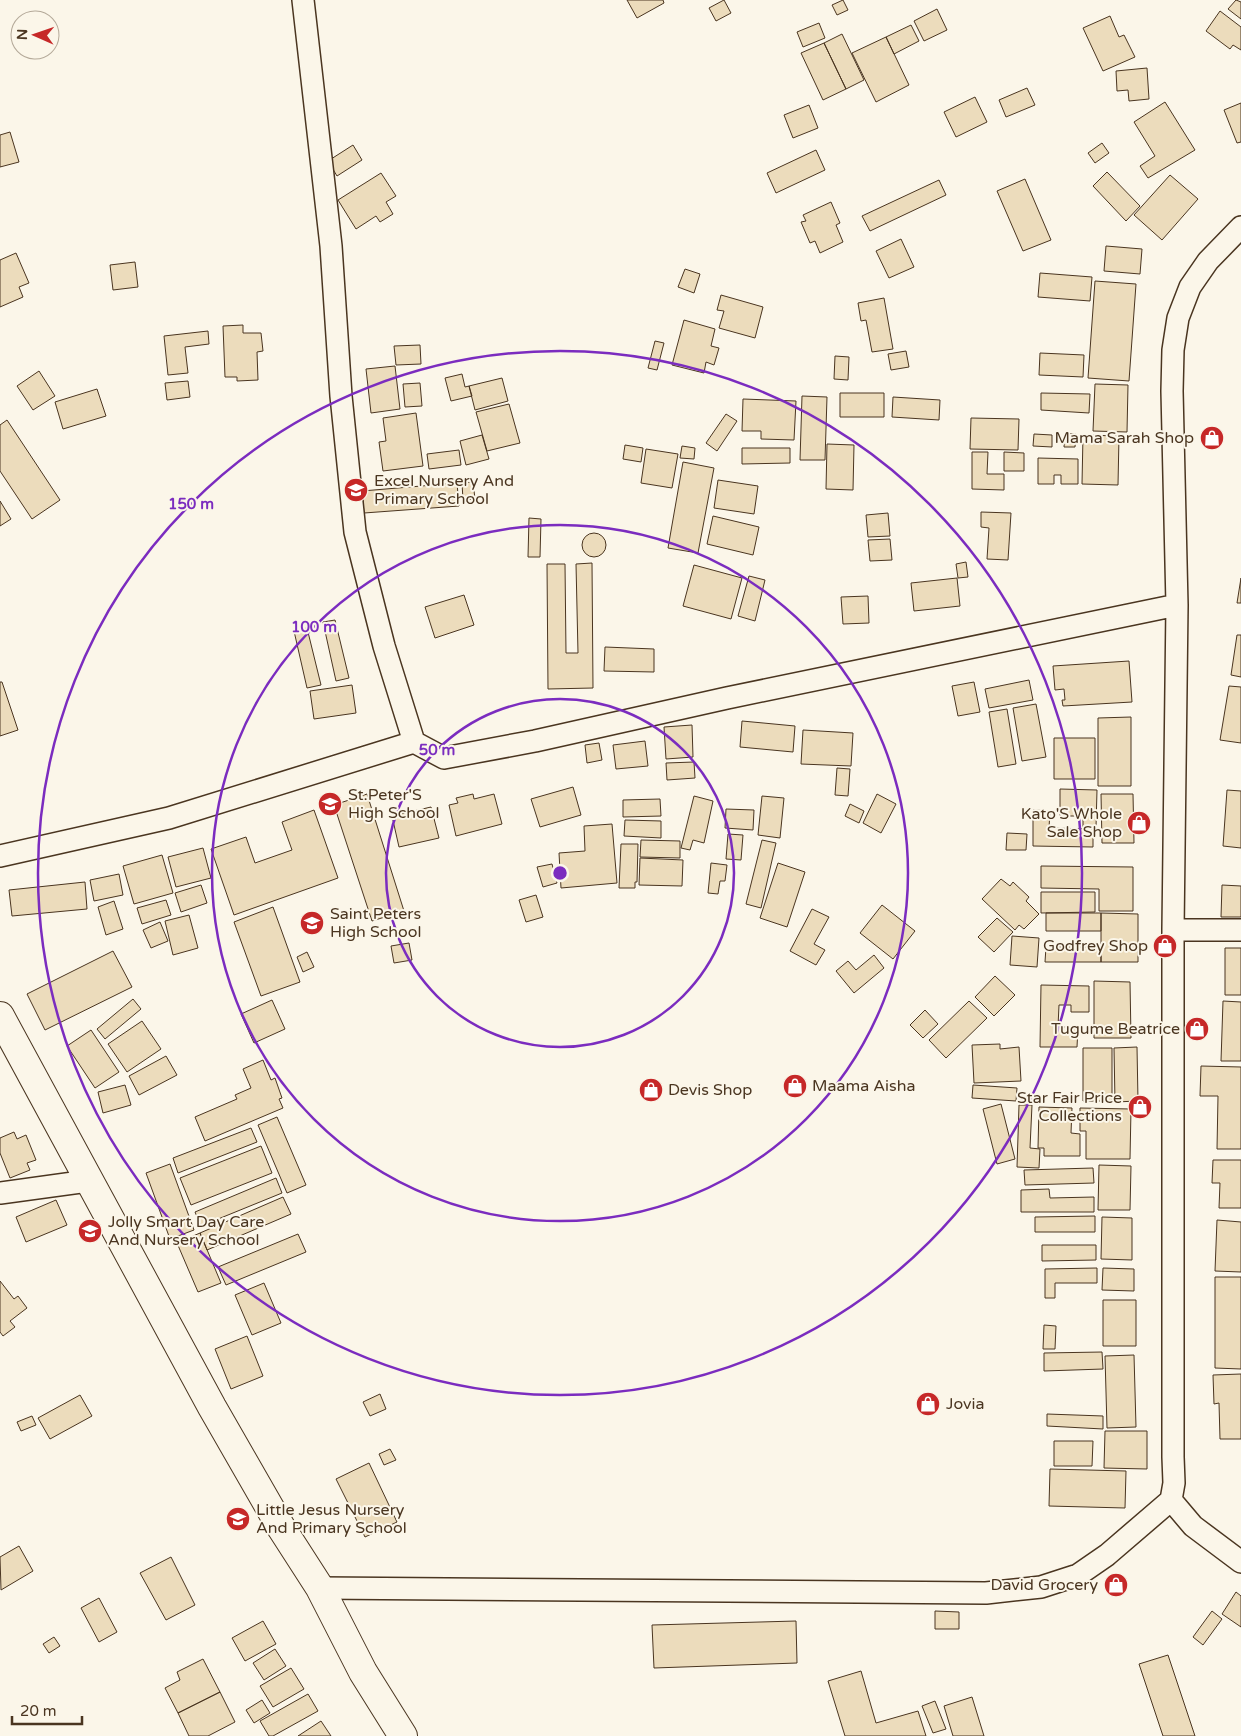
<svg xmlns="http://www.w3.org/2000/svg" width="1241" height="1736" viewBox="0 0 1241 1736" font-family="'Varela Round',sans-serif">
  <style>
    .building { fill: #ecdcbc; stroke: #4a3520 }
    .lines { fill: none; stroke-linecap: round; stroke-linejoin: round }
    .street-casing { stroke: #4a3520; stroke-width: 24 }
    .secondary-casing { stroke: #4a3520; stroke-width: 30 }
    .street { stroke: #fbf6e9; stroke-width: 21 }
    .secondary { stroke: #fbf6e9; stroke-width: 28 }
    .ring { fill: none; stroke: #7b2cbf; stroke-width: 2.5 }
    .labels { text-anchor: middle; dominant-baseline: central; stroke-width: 4; stroke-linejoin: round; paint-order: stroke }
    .poi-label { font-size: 16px; fill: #4a3520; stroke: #fbf6e9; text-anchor: start }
    .centre { fill: #7b2cbf; stroke: #fbf6e9; stroke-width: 2.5 }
    .ring-label { font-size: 15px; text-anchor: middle; font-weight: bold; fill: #7b2cbf; stroke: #fbf6e9; stroke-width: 4; stroke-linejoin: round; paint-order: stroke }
  </style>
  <rect width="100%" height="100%" fill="#fbf6e9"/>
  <path class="building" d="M627,0h36l1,3 -27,15z
    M724,0l7,13 -15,8 -7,-13z
    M843,0l5,10 -11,5 -5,-10z
    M1236,0l5,2v17l-13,-10z
    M937,9l10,21 -23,11 -10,-20z
    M1220,11l21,16v23l-8,-5 -3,4 -24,-18z
    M1110,16l9,21 5,-2 11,22 -32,14 -20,-43z
    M819,23l6,15 -22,9 -6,-15z
    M911,25l8,16 -25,13 -8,-17z
    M842,34l22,46 -18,9 -22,-46z
    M886,37l23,48 -33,17 -24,-49z
    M824,43l22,46 -23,11 -22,-47z
    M1147,68l2,31 -20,2 -1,-11 -11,1 -1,-20z
    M1027,88l8,17 -29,12 -7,-17z
    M975,97l12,25 -31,15 -12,-25z
    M1165,102l30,48 -47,28 -8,-12 15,-10 -21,-34z
    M1241,103v39l-4,1 -13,-33z
    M809,105l9,23 -25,10 -9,-23z
    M10,132l9,30 -19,5v-32z
    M1102,143l7,10 -14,10 -7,-10z
    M353,145l9,15 -25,16 -9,-15z
    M816,150l9,20 -49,23 -9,-20z
    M1107,172l33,34 -14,15 -33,-35z
    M381,173l15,23 -10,6 7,12 -13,8 -4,-6 -20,13 -18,-29z
    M1170,175l28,24 -36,41 -28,-25z
    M1025,179l26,61 -28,11 -26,-60z
    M939,180l7,15 -76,36 -8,-15z
    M831,202l9,21 -4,2 7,17 -23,11 -5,-12 -5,2 -9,-21 5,-1 -3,-6z
    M901,239l13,28 -25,11 -13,-27z
    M1106,246l36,3 -2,25 -36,-3z
    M16,253l13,30 -10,4 4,10 -23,10v-47z
    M135,262l3,25 -25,3 -3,-25z
    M685,269l15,5 -6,19 -16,-6z
    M1040,273l52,4 -2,24 -52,-4z
    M1095,281l41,3 -7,97 -41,-3z
    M721,295l42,12 -8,31 -36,-10 5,-17 -7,-1z
    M884,298l9,51 -21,3 -6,-32 -5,1 -3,-18z
    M684,320l31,9 -4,17 8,2 -5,17 -8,-3 -2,11 -32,-8z
    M243,325v8h18l2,18 -6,1 1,28 -21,1v-4h-12l-2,-51z
    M208,331l1,13 -24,3 3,26 -20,2 -4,-39z
    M655,341l9,2 -7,27 -9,-2z
    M420,345l1,19 -25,1 -2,-19z
    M906,351l3,16 -18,3 -3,-16z
    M1040,353l44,2 -1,22 -44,-2z
    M835,356l14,1 -1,23 -14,-1z
    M395,366l5,43 -29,4 -5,-44z
    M39,371l16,25 -22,14 -16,-24z
    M462,374l3,13 4,-1 3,10 -21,5 -6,-23z
    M502,378l6,23 -33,9 -6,-24z
    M188,381l2,16 -23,3 -2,-17z
    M420,383l2,23 -17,1 -2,-23z
    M1095,384l33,1 -1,47 -34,-1z
    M97,389l9,27 -43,13 -8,-27z
    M840,393h44v24h-44z
    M1041,393l49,1 -1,19 -48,-3z
    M802,396l25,1 -2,63h-25z
    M893,397l47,3 -1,20 -47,-3z
    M743,399l53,2 -2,39 -33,-1v-8h-19z
    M509,404l11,39 -33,8 -11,-39z
    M416,413l7,53 -40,5 -4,-29 7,-1 -3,-23z
    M726,414l11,7 -20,30 -11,-8z
    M971,418l48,1 -1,31 -48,-1z
    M7,420l53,80 -28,19 -32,-48v-46z
    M1065,433l11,1 -1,13h-11z
    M1034,434l18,1v12l-19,-1z
    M482,435l7,24 -23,6 -6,-24z
    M1083,435l36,1 -1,49 -36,-1z
    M827,444l27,1 -1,45 -27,-1z
    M625,445l18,3 -2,14 -18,-3z
    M682,446l13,2 -1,11 -14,-1z
    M742,448h48v15l-48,1z
    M646,449l32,5 -6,34 -31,-5z
    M459,450l2,15 -32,4 -2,-15z
    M972,452h16l-1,22h17v16l-32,-1z
    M1004,452l20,1v18h-20z
    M1038,458l40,1v25h-17v-9h-7v9h-16z
    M683,462l31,6 -16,85 -30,-5z
    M718,480l40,6 -4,28 -40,-6z
    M473,482l2,17 -12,1 -1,-17z
    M457,483l2,23 -95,7 -2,-22z
    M0,501l11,18 -11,7z
    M981,512l30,1 -3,47 -21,-1 2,-31 -8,-1z
    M888,513l2,23 -22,1 -2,-22z
    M713,516l46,11 -6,28 -46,-11z
    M529,518l12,1 -1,38h-12z
    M582 545a12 12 0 1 1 24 0a12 12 0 1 1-24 0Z
    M890,539l2,21 -22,1 -2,-21z
    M966,562l2,15 -10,1 -2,-14z
    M592,563l1,125 -45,1 -1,-125h18l1,89h12l-2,-89z
    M694,565l48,13 -11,41 -48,-13z
    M749,576l16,4 -10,41 -17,-5z
    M957,578l3,28 -46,5 -3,-28z
    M1241,578v25h-4z
    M464,595l10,30 -39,13 -10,-31z
    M868,596l1,27 -26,1 -2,-27z
    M335,620l14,58 -13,3 -13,-59z
    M307,628l14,57 -14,3 -13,-57z
    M1237,635h4v42l-10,-2z
    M605,647l49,2v23l-50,-1z
    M1129,661l3,41 -69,4 -1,-6h3l-1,-11 -9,1 -2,-24z
    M1029,680l4,20 -44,8 -4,-19z
    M0,682h2l16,48 -18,6z
    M974,682l6,30 -22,4 -6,-30z
    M352,685l4,28 -42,6 -4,-28z
    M1229,686l12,1v56l-21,-3z
    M1036,704l10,53 -24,4 -9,-53z
    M1007,709l9,55 -18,3 -9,-55z
    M1131,717v69h-33v-68z
    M742,721l53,5 -2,26 -53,-5z
    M692,725l1,32 -27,2 -2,-32z
    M803,730l50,3 -2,33 -50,-2z
    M1054,738h41v41h-41z
    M645,741l3,25 -32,3 -3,-24z
    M599,743l3,17 -15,3 -2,-18z
    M694,762l1,16 -28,2 -1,-17z
    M837,768l13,1 -2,27 -13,-1z
    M573,787l8,28 -41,12 -9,-28z
    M1060,789l37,1 -1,37h-13v-11h-23z
    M1227,790l14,1v57l-18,-2z
    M367,794l37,117 -32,10 -38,-116z
    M473,794l1,5 20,-5 8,30 -46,12 -7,-31 9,-2 -2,-5z
    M877,794l19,10 -15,29 -18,-10z
    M1101,794h32l1,49h-32z
    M694,796l19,5 -9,42 -11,-3 -3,10 -9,-2z
    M762,796l22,2 -4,40 -22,-3z
    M660,799l1,17 -38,1v-17z
    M850,804l14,7 -5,12 -14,-7z
    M431,807l8,31 -40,9 -7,-31z
    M726,809l28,1 -1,20 -28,-2z
    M314,810l24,68 -104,37 -23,-66 35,-12 9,26 37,-13 -10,-28z
    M1033,810l17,1 -1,17 44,1v18l-60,-1z
    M625,820l36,1v17l-37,-2z
    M612,824l5,59 -56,5 -2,-35 26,-2 -1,-25z
    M1007,833l20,1 -1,16h-20z
    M728,834l15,1 -2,25 -15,-1z
    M641,840l39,1v17l-40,-1z
    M762,840l14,3 -15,65 -15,-4z
    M621,844h17l-1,38h-2v6h-16z
    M203,848l8,30 -35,9 -8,-30z
    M162,855l11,38 -39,11 -11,-38z
    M640,858l43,2 -1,26 -43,-1z
    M711,863l16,2 -2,16h-5l-2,13 -10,-1z
    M778,863l27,9 -18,55 -27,-9z
    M552,864l5,19 -14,4 -6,-20z
    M1041,866l92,1v44h-34v-22l-58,-1z
    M119,874l4,21 -29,6 -4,-21z
    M1001,879l9,7 3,-4 16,15 -3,4 13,13 -15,15 -5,-4 -4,5 -33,-31z
    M85,882l2,27 -75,7 -3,-26z
    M201,885l6,18 -26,9 -6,-19z
    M1222,885l19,1v31h-20z
    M1041,892h54v20l-54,1z
    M536,895l7,22 -17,5 -7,-22z
    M166,900l5,15 -29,9 -5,-16z
    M114,901l9,28 -17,6 -8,-28z
    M882,905l33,26 -22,28 -33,-26z
    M273,907l27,75 -39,14 -27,-74z
    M812,909l17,8 -15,27 11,6 -9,15 -26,-14z
    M1046,913h55v18h-55z
    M1101,913l37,1v48h-37z
    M189,915l9,33 -25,7 -8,-34z
    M997,918l16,14 -19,20 -16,-15z
    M160,922l8,19 -17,7 -8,-18z
    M1012,936l27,2 -2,29 -27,-2z
    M409,943l3,17 -18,3 -3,-17z
    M1046,947h55v15h-56z
    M1225,948h16v47h-16z
    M113,951l19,36 -87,43 -18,-36z
    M307,952l7,15 -11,5 -6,-15z
    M874,955l10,13 -30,25 -18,-22 12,-10 8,9z
    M995,976l20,19 -21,21 -19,-19z
    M1094,981l36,1 1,56h-37z
    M1041,985l48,1v26h-18v-7h-12l-1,22h20l-1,20h-37z
    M133,999l8,10 -36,30 -8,-10z
    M272,1000l13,29 -31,14 -13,-29z
    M969,1001l18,17 -41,40 -17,-18z
    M1223,1001l18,1v59h-20z
    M925,1010l13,14 -15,14 -13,-13z
    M142,1021l19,28 -34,23 -19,-28z
    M91,1030l28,42 -24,16 -28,-42z
    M1000,1044v5l19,-2 2,34 -47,2 -2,-38z
    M1137,1047l1,54 -23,1 -1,-54z
    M1083,1048h29v53h-29z
    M166,1056l11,19 -38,20 -10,-19z
    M263,1060l8,20 4,-2 7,20 -3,1 4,9 -78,33 -10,-24 42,-18 -2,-4 16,-7 -8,-19z
    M1201,1066l40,1v82h-24l1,-53h-18z
    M125,1085l6,20 -28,8 -5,-21z
    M973,1085l44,3 -1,13 -44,-3z
    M1001,1104l14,55 -18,5 -14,-55z
    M1019,1105h13l-2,43 10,1 -1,19 -22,-1z
    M1039,1107l33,1 -1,25 9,1v22h-36v-8h-6z
    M1080,1108l51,1 -1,50h-44v-28h-6z
    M277,1117l29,68 -19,8 -29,-68z
    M251,1128l6,14 -79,31 -5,-15z
    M14,1132l3,7 9,-4 10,25 -9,3 3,7 -20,8 -10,-25v-15z
    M261,1146l11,27 -81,32 -11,-27z
    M1213,1160h28v48h-22l1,-25h-8z
    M170,1164l24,66 -24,9 -24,-66z
    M1099,1165l32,1 -1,44h-32z
    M1093,1168l1,15 -69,2 -1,-15z
    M276,1178l6,15 -81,33 -6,-14z
    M1049,1189l1,9 44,-1v15h-73v-22z
    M283,1197l8,17 -84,36 -7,-17z
    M56,1200l11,25 -41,17 -10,-25z
    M1095,1216v16h-60v-15z
    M1102,1217l30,1v42l-31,-1z
    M1217,1220l24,2v50l-26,-1z
    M200,1233l21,50 -23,9 -21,-49z
    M298,1234l8,18 -80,33 -8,-18z
    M1042,1245h54v15l-54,1z
    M1097,1268v15h-42v15h-10v-29z
    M1103,1268l31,1v22l-32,-1z
    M1215,1277h26v92l-26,-1z
    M0,1281l14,18 4,-3 9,12 -17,13 5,6 -12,9 -3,-4z
    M264,1283l17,40 -29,12 -17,-40z
    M1103,1300h33v46h-33z
    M1044,1325l12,1 -1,23h-12z
    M247,1336l16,40 -32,13 -16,-40z
    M1102,1352l1,17 -59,2v-18z
    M1134,1355l2,72 -29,1 -2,-72z
    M1241,1374v65h-21l-1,-36 -5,1 -1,-29z
    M380,1394l6,15 -16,7 -7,-14z
    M80,1395l12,21 -42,23 -12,-21z
    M1047,1414l56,2v13l-56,-3z
    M32,1416l4,9 -15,6 -4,-9z
    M1105,1431h42v38l-43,-1z
    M1054,1441h39l-1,25h-38z
    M390,1449l6,11 -12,5 -5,-11z
    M369,1463l28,59 -32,15 -29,-58z
    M1050,1469l76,2 -1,37 -76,-2z
    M19,1546l14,25 -32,19 -1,-33z
    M171,1557l24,48 -29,15 -26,-47z
    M1236,1592l5,4v31l-19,-13z
    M99,1598l18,34 -18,10 -18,-34z
    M935,1611l24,1v17h-24z
    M1212,1611l10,8 -19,26 -10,-8z
    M263,1621l13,23 -31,17 -13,-23z
    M796,1621l1,42 -143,5 -2,-43z
    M54,1637l6,9 -11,7 -6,-9z
    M275,1649l11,17 -22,14 -11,-17z
    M1168,1655l27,81h-32l-24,-72z
    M203,1659l17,33 -42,21 -13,-25 15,-8 -3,-8z
    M291,1668l13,21 -31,18 -13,-21z
    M861,1671l15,52 42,-12 8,25h-81l-17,-55z
    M220,1692l15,30 -27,14h-19l-11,-23z
    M308,1694l10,17 -45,25h-4l-9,-15z
    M972,1697l12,39h-31l-9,-30z
    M262,1700l8,13 -16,10 -8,-13z
    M935,1701l11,28 -13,4 -11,-27z
    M321,1721l10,15h-33z"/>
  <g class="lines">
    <g class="street-casing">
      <path id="street" d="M303,0l28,246 10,150 14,136 29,114 30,96
        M1241,227l-33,34 -18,26 -12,31 -5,32 -1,41 5,214 -4,325v527l1,26 -3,17 22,26 48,36
        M0,856l169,-38 245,-76 30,16 91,-17 192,-43 450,-93
        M1173,930h68
        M0,1193l88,-12
        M320,1588l666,5 55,-6 37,-12 29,-20 64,-55"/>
    </g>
    <g class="secondary-casing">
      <path id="secondary" d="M0,1016l212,391 70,122 38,59 43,84 40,64"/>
    </g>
    <use href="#street" class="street"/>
    <use href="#secondary" class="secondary"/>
  </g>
  <g class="ring">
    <circle cx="560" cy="873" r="174"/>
    <circle cx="560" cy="873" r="348"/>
    <circle cx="560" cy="873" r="522"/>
  </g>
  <defs>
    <g id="shop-disc" transform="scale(1.25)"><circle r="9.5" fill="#c62828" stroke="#fbf6e9"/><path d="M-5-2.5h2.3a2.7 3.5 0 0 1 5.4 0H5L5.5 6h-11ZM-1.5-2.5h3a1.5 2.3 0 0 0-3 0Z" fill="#fff"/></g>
    <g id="school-disc" transform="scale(1.25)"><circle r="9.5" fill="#c62828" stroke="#fbf6e9"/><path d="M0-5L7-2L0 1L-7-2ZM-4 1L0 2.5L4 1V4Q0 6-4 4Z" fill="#fff"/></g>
  </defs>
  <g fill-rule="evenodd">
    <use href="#shop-disc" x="1212" y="438"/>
    <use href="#school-disc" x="356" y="490"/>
    <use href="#school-disc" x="330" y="804"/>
    <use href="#shop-disc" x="1139" y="823"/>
    <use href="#school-disc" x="312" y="923"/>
    <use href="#shop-disc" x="1165" y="946"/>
    <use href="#shop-disc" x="1197" y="1029"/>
    <use href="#shop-disc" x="795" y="1086"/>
    <use href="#shop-disc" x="651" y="1090"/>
    <use href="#shop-disc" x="1140" y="1107"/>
    <use href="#school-disc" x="90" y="1231"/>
    <use href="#shop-disc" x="928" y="1404"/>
    <use href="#school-disc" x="238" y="1519"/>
    <use href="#shop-disc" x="1116" y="1585"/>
  </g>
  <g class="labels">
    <g class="poi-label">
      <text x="1194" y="438" text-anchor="end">Mama Sarah Shop</text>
      <text x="374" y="481">Excel Nursery And<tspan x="374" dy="18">Primary School</tspan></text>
      <text x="348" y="795">St.Peter'S<tspan x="348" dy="18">High School</tspan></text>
      <text x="1122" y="814" text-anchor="end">Kato'S Whole<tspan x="1122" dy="18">Sale Shop</tspan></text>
      <text x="330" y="914">Saint Peters<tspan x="330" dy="18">High School</tspan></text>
      <text x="1148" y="946" text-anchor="end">Godfrey Shop</text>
      <text x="1180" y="1029" text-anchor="end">Tugume Beatrice</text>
      <text x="812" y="1086">Maama Aisha</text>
      <text x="668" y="1090">Devis Shop</text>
      <text x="1122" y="1098" text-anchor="end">Star Fair Price<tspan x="1122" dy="18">Collections</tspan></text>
      <text x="108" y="1222">Jolly Smart Day Care<tspan x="108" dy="18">And Nursery School</tspan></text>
      <text x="946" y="1404">Jovia</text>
      <text x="256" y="1510">Little Jesus Nursery<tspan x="256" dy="18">And Primary School</tspan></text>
      <text x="1098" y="1585" text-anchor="end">David Grocery</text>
    </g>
  </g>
  <circle cx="560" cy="873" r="8" class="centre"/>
  <g class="ring-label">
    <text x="191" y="509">150 m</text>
    <text x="314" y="632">100 m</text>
    <text x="437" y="755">50 m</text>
  </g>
  <g transform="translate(35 35) rotate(272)"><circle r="24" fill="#fbf6e9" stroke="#b4a999"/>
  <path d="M0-4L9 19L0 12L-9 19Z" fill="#c62828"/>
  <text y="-8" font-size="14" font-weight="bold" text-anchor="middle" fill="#4a3520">N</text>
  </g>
  <path d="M12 1716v8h70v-8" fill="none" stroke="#4a3520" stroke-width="2.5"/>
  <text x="20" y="1716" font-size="15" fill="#4a3520" stroke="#fbf6e9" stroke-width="4" paint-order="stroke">20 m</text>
</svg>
